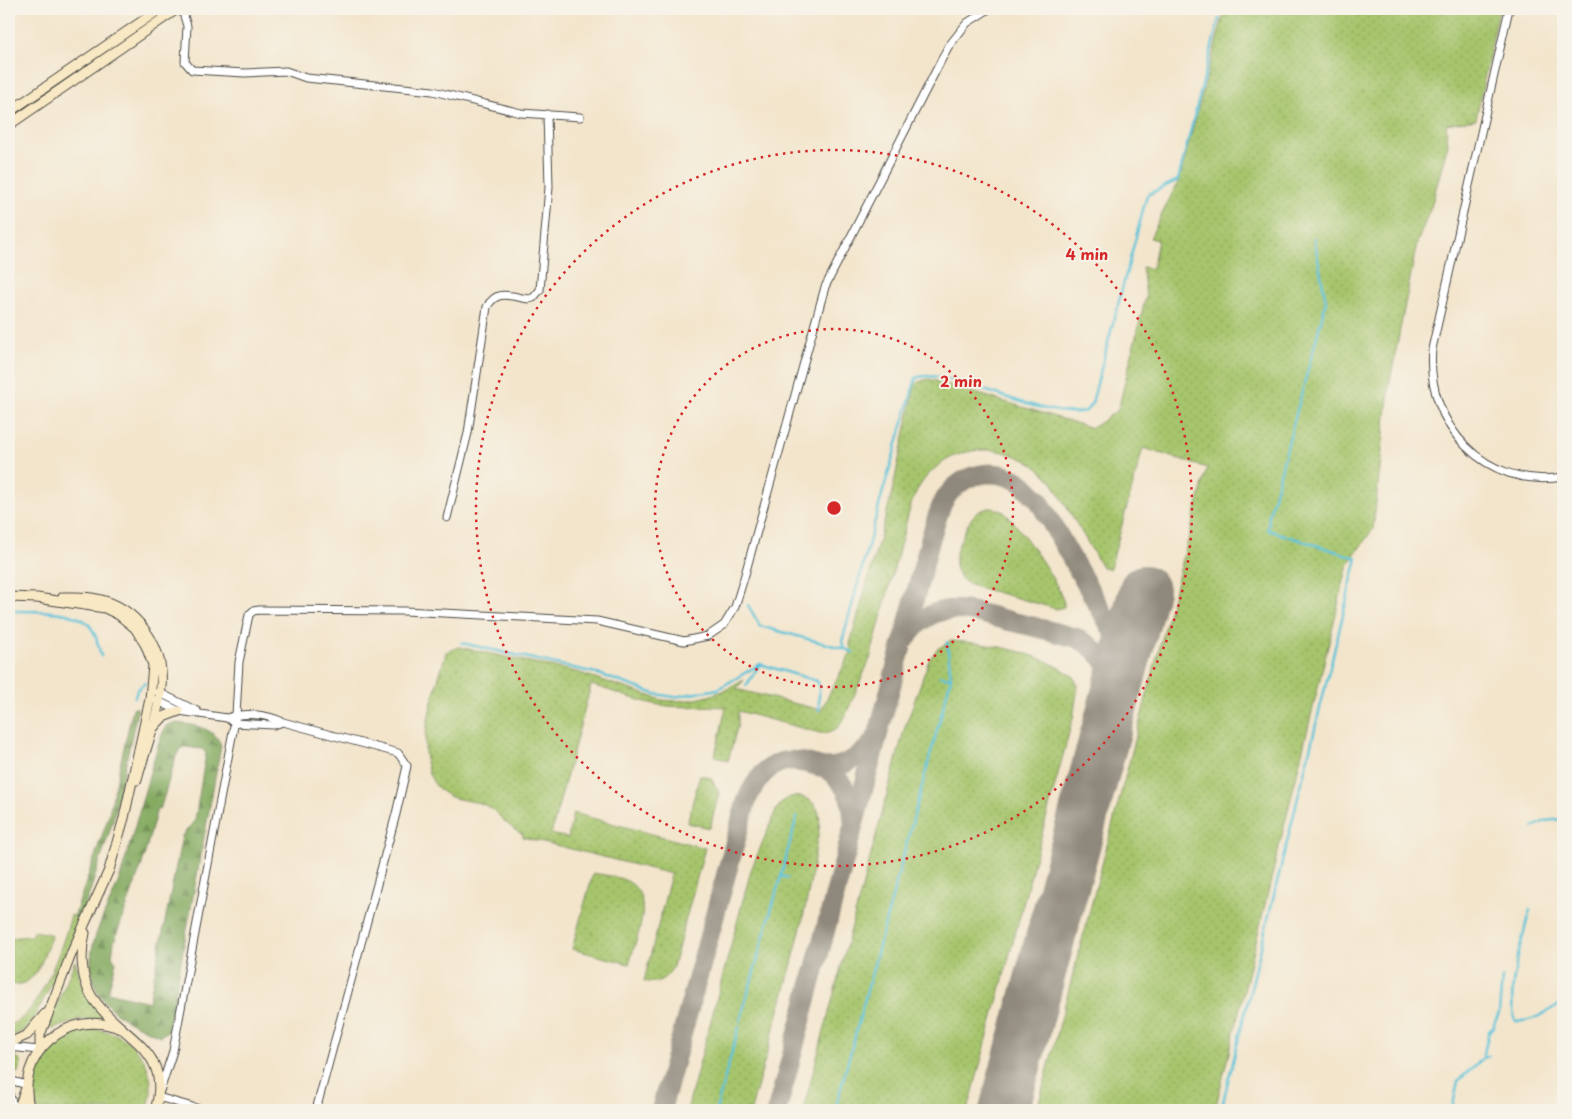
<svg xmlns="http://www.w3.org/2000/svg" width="1572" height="1119" viewBox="0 0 1572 1119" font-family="'Playpen Sans',sans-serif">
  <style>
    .grass { fill: url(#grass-dots); stroke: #68784c }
    .forest { fill: url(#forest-firs); stroke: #586a46; fill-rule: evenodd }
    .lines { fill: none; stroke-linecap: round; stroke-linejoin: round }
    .stream { stroke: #5cc3d9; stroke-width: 2.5 }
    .taxiway { stroke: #8f887c; stroke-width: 20 }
    .runway { stroke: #8f887c; stroke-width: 50 }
    .street-casing { stroke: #494743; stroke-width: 9 }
    .secondary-casing { stroke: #494743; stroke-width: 11 }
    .street { stroke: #fff; stroke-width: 7 }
    .secondary { stroke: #f8e8c3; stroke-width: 9 }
    .ring { fill: none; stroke: #d62828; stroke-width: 2.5; stroke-dasharray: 2.5 5 }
    .centre { fill: #d62828; stroke: #f7f3e8; stroke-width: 2.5 }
    .ring-label { font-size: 15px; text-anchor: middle; font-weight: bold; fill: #d62828; stroke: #f7f3e8; stroke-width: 4; stroke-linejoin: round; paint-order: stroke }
  </style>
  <defs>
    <pattern id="grass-dots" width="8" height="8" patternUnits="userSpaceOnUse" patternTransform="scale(1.25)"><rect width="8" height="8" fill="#a6c56c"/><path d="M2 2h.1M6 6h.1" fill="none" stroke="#8fa95e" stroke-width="1.8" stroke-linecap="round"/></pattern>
    <pattern id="forest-firs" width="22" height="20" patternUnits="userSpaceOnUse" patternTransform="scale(1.25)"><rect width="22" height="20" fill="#84aa60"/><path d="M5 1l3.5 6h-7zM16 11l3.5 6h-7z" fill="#6c8b4f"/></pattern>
  </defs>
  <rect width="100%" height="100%" fill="#f7f3e8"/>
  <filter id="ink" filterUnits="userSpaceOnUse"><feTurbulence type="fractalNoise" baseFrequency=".02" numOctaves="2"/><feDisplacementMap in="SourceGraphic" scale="10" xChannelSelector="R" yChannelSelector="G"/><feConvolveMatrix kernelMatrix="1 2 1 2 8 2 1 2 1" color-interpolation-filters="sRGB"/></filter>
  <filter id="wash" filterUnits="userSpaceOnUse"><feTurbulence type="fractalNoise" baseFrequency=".0096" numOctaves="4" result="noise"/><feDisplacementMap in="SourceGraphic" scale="20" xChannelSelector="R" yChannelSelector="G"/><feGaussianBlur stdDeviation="1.12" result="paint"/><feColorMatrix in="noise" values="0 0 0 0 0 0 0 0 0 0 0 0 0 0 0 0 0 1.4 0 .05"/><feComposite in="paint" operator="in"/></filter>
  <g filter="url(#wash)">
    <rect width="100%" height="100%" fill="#f3e5cc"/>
    <path class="grass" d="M1225,9h274l-23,110 -30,5 2,20 -17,63 -14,36 -27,138 -17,148 -25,35 -133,546h-178l170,-642 -64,-20 -33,121 -8,-2 -50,-85c-33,-41 -99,-45 -131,2 -6,8 -9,18 -12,28l-39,147 -26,60c-5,9 -13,15 -24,14l-82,-22v13l-10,37 -13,-5 11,-49c-20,-2 -39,1 -59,-1 -27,-3 -50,-14 -76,-21l-40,149 17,4 5,-25 132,35 -32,119c-7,12 -16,18 -29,14l27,-107 -148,-37v-3c-15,-5 -22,-20 -36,-28 -13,-7 -31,-4 -43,-13 -39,-27 -7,-105 2,-141l13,-5 118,25 85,28c30,3 56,-4 82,-20l-8,9 85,21 30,-58 -1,-8 40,-143 25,-116 3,-3 11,-3 163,49 26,-18 28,-114 -4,-29 10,2 6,-29 -8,-2 29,-58z
      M989,508c5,0 10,1 15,4 13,11 63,81 60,95l-7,2 -87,-24c-22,-12 -16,-32 -7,-50 6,-14 10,-24 26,-27z
      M951,641c43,3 85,10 122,35l5,10 -5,32 -105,392h-165l101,-380 25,-70 8,-11z
      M700,775l11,3 8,15 -9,35 -23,-5z
      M790,797c11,-2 24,2 28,14 4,10 0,24 -2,34 -11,88 -42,179 -65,265h-64l64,-240 25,-60 7,-9z
      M593,873c10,2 24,3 34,8 30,16 8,60 2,83l-57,-15z
      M71,915l10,4 -18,42 -31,61 -9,9 -14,6v-13c28,-2 56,-84 62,-109z
      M34,931l16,3 1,3c-8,19 -14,53 -42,47v-46l22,-2z
      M75,961l12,37 20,21h-27l-27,10 -5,-3z
      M89,1029c44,0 73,40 58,81h-110c-13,-38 12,-77 52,-81z
      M9,1053l9,5 3,6 -2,8 -10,2z"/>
    <path class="forest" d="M133,708h5l-25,113 -32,98 -7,-2 34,-99z
      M173,723c18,1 43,4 48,23l-53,285 -8,5c-25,-11 -58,-24 -66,-53 -13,-40 18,-76 28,-112 13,-43 24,-86 37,-129l7,-16zM184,747l18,2 4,4 -11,67 -13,16 -33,166 -41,-10 8,-30 -4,-6 2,-14 28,-78 15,-55 3,1 16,-54 4,-7z"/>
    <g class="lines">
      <path class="stream" d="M748,605l12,21 85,23
        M9,611c20,0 64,-2 79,13 8,8 10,21 13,32
        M462,643l134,30 59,21 19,3 44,-8 42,-25
        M853,652l-8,-3 -3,-7 41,-151 33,-113c29,-13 127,44 170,33l6,-8 55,-208 31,-15 41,-161
        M940,676l11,2
        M746,686l14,-22 57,17 2,4v25
        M135,697l2,-7 8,-7
        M1533,827l12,-6 18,-2
        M781,876l16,-60
        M779,884l2,-8 7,2
        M1530,910c-7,26 -26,86 -14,111 16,2 33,-11 47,-19
        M740,1021l38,-135
        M1483,1058l6,-2
        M716,1110l23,-84
        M835,1110l116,-432 -4,-36
        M1221,1110l136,-552 -89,-28 1,-15 57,-213 -12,-64
        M1452,1110l6,-29 25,-23 6,-27 5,-4v-3l5,-11 3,-35"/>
      <path class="taxiway" d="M906,639c27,-43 63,-29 103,-18 23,5 45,11 68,17 19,10 34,25 37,48
        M824,767c18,12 29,30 29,52
        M661,1110l86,-311c9,-19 24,-41 48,-38 9,1 18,4 27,6 21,3 45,-14 55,-31
        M777,1110l154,-573c5,-15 9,-35 20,-46 18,-20 48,-23 70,-8 6,5 11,11 17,16l76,134 4,29 -4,37"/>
      <path class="runway" d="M1004,1110l140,-520"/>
    </g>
  </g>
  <g filter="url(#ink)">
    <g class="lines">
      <g class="street-casing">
        <path id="street" d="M182,9l5,17 -2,36 7,8 53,3 41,-2 20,7 127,13 88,22 59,4
          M1509,9l-77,340c-7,76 54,141 131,128
          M447,518l21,-85 19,-126c10,-19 25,-10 42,-8l4,-1 7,-8 9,-103 -2,-73
          M158,692l39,19
          M156,700l23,11 48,7 7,5 40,2 9,-3
          M227,718c17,-6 39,-4 56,4l115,31 9,13 -11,48 -80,296
          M9,1047l30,3
          M9,1080l18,5
          M160,1091l13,-40 63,-336 3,-53 10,-47 4,-4 6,-1 145,1 193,10 87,20 24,-5 16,-11 11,-18 9,-29 81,-291 123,-240 19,-24 22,-14
          M9,1094l6,16
          M158,1097l45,13"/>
      </g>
      <g class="secondary-casing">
        <path id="secondary" d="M9,112l151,-103
          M9,125l168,-116
          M9,597l28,1 68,10 14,7 16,13 11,18 7,19 -3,34 -26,119 -15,52 -37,82 -32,83v14
          M63,597c11,0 23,-1 34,2 40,8 68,48 64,88 -3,31 -16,63 -24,93
          M153,728l10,-11 16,-6
          M85,933c-5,21 -4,46 7,64 27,41 82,51 63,113
          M9,1043l18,-8 18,-21
          M18,1110l8,-22
          M30,1110c-17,-55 38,-104 91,-81"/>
      </g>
      <use href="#street" class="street"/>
      <use href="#secondary" class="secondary"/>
    </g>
  </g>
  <g class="ring">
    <circle cx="834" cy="508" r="179"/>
    <circle cx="834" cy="508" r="358"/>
  </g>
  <circle cx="834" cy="508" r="8" class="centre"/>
  <g class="ring-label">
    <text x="1087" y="260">4 min</text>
    <text x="961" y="387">2 min</text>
  </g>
  <rect width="1572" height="1119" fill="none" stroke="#f7f3e8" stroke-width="30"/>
</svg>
